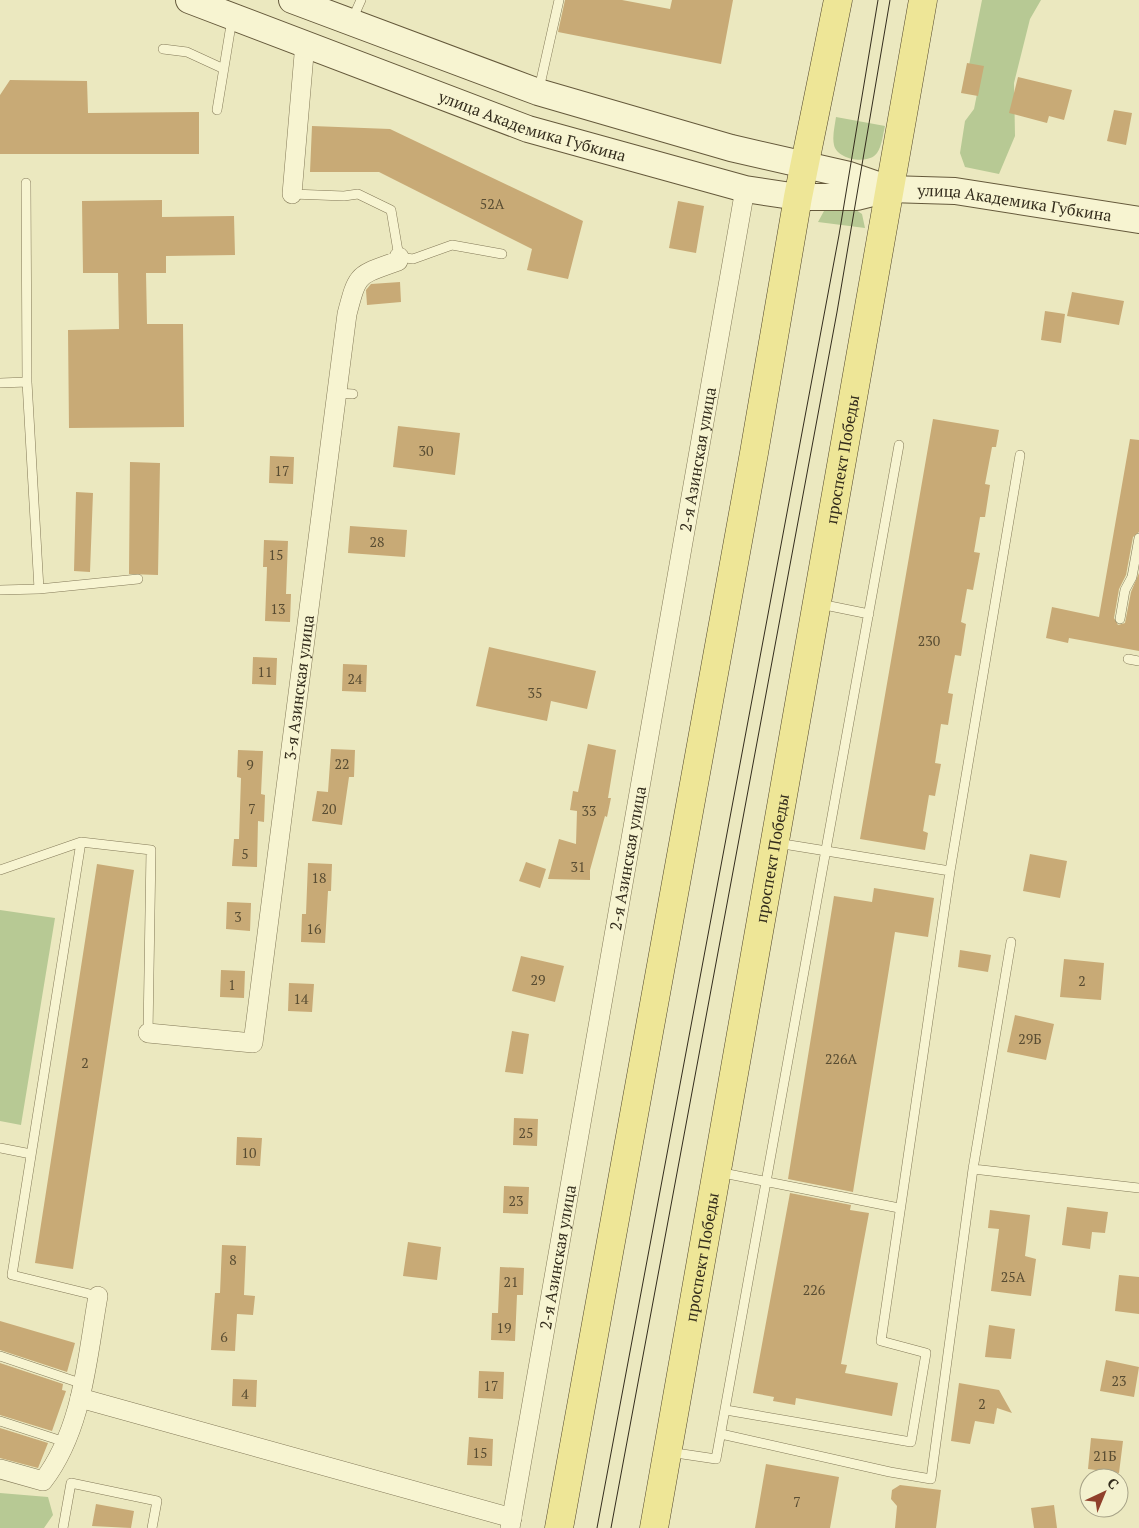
<svg xmlns="http://www.w3.org/2000/svg" width="1139" height="1528" viewBox="0 0 1139 1528" font-family="'PT Serif',serif">
  <style>
    .green { fill: #b7c994 }
    .building { fill: #c8aa76 }
    .lines { fill: none; stroke-linecap: round; stroke-linejoin: round }
    .lane-casing { stroke: #837958; stroke-width: 10 }
    .street-casing { stroke: #837958; stroke-width: 20 }
    .secondary-casing { stroke: #65593b; stroke-width: 28 }
    .primary-casing { stroke: #51452c; stroke-width: 29 }
    .lane { stroke: #f7f4d1; stroke-width: 9 }
    .street { stroke: #f7f4d1; stroke-width: 19 }
    .secondary { stroke: #f7f4d1; stroke-width: 26 }
    .primary { stroke: #eee697; stroke-width: 28 }
    .tram { stroke: #332c1c; stroke-width: 1 }
    .labels { text-anchor: middle; dominant-baseline: central; stroke-width: 4.5; stroke-linejoin: round; paint-order: stroke }
    .number-label { font-size: 14px; fill: #584c32 }
    .street-label { font-size: 16px; fill: #332c1c; stroke: #f3f1ce }
  </style>
  <rect width="100%" height="100%" fill="#ebe8bf"/>
  <path class="green" d="M982,0h59l-11,19 -16,64 1,53 -16,38 -34,-7 -5,-14 5,-32 9,-12 8,-40 -13,-4z
    M836,117l49,9c-2,8 -3,20 -8,27 -8,12 -40,7 -43,-8 -2,-9 1,-20 2,-28z
    M833,206h17l12,8 3,14 -47,-6 6,-11z
    M0,910l55,8 -34,207 -21,-4z
    M0,1493l48,4 5,18 -9,13h-44z"/>
  <path class="building" d="M565,0h57l48,9 2,-9h61l-12,64 -163,-32z
    M967,63l17,3 -6,30 -17,-3z
    M1018,77l54,13 -8,30 -15,-4 -2,7 -38,-10z
    M10,80l77,1 1,32 111,-1v42h-199v-59z
    M1114,110l18,3 -6,32 -19,-4z
    M312,126l78,3 193,92 -15,58 -41,-9 5,-21 -153,-77h-69z
    M162,200v17l72,-1 1,39 -69,1v17h-20l1,51h36l1,103 -115,1 -1,-98 51,-1 -1,-56h-35l-1,-72z
    M678,201l26,5 -8,47 -27,-5z
    M400,282l1,20 -34,3 -1,-15 5,-6z
    M1072,292l52,9 -5,24 -52,-9z
    M1045,311l20,3 -4,29 -20,-3z
    M933,419l66,11 -3,17h-4l-7,37 5,1 -5,32h-5l-6,35 6,1 -7,37 -6,-1 -6,33 5,2 -5,32 -6,-1 -7,38 5,1 -5,31 -7,-1 -6,39 6,1 -6,32 -6,-1 -6,36 5,2 -3,17 -65,-11z
    M398,426l62,7 -5,42 -62,-8z
    M1130,439l9,1v92l-6,5 -7,38 -7,14 -5,29 4,7 7,-2 6,-31 8,-19v78l-70,-13 -1,5 -22,-5 6,-31 47,10z
    M270,456l24,1 -1,27 -24,-1z
    M130,462l30,1 -2,112 -29,-1z
    M76,492l17,1 -3,79 -16,-1z
    M350,526l57,4 -2,27 -57,-4z
    M264,540l24,1 -2,53h5l-1,28 -25,-1 2,-54h-4z
    M489,647l107,24 -9,38 -36,-8 -4,20 -71,-15z
    M253,657l24,1 -1,27 -24,-1z
    M343,664l24,1 -1,27 -24,-1z
    M588,744l28,6 -8,48h3l-4,19 -2,-1 -15,54v10l-42,-1 11,-40 17,5 1,-33 -7,-1 3,-19 5,1z
    M331,749l24,1 -1,27h-5l-7,48 -30,-4 5,-30 11,1z
    M238,750l25,1 -2,43 4,1 -1,27 -6,-1 -1,46 -25,-1 2,-27h5l2,-61 -4,-1z
    M1030,854l37,7 -7,37 -37,-7z
    M526,862l20,7 -6,19 -21,-7z
    M308,863l24,1 -1,27h-3l-3,52 -24,-1 1,-28h4z
    M97,864l37,6 -61,399 -38,-6z
    M874,888l60,10 -6,39 -33,-5 -42,260 -65,-13 46,-283 38,6z
    M227,902l24,1 -1,28 -24,-2z
    M960,950l31,5 -3,17 -30,-5z
    M521,956l43,10 -9,36 -43,-11z
    M1064,959l40,4 -3,37 -41,-3z
    M221,970l24,1 -1,27 -24,-1z
    M289,983l25,1 -2,28 -24,-1z
    M1015,1015l39,9 -8,36 -39,-8z
    M512,1031l17,3 -6,40 -18,-2z
    M514,1118l24,1 -1,27 -24,-1z
    M237,1137l25,1 -2,28 -24,-1z
    M504,1186l25,1 -1,27 -25,-1z
    M790,1193l61,12 -1,5 19,3 -28,151 6,1 -2,8 53,10 -6,33 -96,-18 -1,7 -22,-4 1,-4 -21,-4z
    M1067,1207l41,5 -3,21 -13,-1 -2,17 -28,-4z
    M990,1210l40,5 -5,41 11,3 -5,37 -40,-5 8,-62 -11,-1z
    M408,1242l33,5 -4,33 -34,-4z
    M222,1245l24,1 -2,49 11,1 -2,19 -16,-1 -2,37 -24,-1 4,-57h5z
    M500,1267l24,1 -1,27h-6l-2,46 -24,-1 1,-27h6z
    M1119,1275l20,2v37l-24,-3z
    M0,1321l75,22 -8,29 -67,-22z
    M989,1325l26,4 -4,30 -26,-2z
    M1106,1360l33,7 -5,30 -34,-6z
    M0,1363l63,21 -1,6 4,1 -14,40 -52,-16z
    M479,1371l25,1 -1,27 -25,-1z
    M233,1379l24,1 -1,27 -24,-1z
    M959,1383l40,7 13,23 -15,-5 -3,16 -19,-3 -5,23 -19,-3z
    M0,1428l48,15 -10,25 -38,-10z
    M469,1437l24,2 -1,27 -25,-1z
    M1091,1438l32,3 -4,32 -31,-4z
    M766,1464l73,13 -9,51h-75z
    M900,1485l41,5 -5,38h-41l2,-22 -6,-7 1,-9z
    M96,1504l38,7 -3,17 -39,-2z
    M1054,1505l3,23h-23l-3,-20z"/>
  <g class="lines">
    <g class="lane-casing">
      <path id="lane" d="M352,20l9,-20
        M163,49l24,3 37,17
        M539,89l20,-89
        M217,110l15,-91
        M292,194l52,2 14,-2 33,16 8,47 14,2 39,-14 50,9
        M0,383l27,-1
        M337,393l16,1
        M39,589l99,-10
        M0,590l39,-1 -12,-207 -1,-199
        M820,604l49,10
        M1120,619l5,-29 7,-13 7,-39
        M1128,659l11,2
        M81,842l-69,433 86,21
        M777,843l173,28
        M0,870l81,-28 70,8 -3,183
        M1011,942l-38,227 166,19
        M0,1148l31,6
        M718,1172l181,36
        M0,1356l83,28
        M726,1410l185,32 15,-89 -45,-12 69,-470 70,-416
        M0,1421l65,21
        M721,1434l169,38 41,7 42,-310
        M669,1452l47,7 183,-1014
        M63,1528l8,-45 86,18 -5,27"/>
    </g>
    <g class="street-casing">
      <g id="street">
        <path d="M292,194l13,-151"/>
        <path id="s1" d="M148,1033l105,10 94,-729c11,-42 10,-38 51,-53l1,-4"/>
        <path d="M80,1398l432,120"/>
        <path d="M0,1469l43,12c40,-52 44,-123 55,-185"/>
        <path id="s2" d="M510,1528l235,-1339"/>
      </g>
    </g>
    <g class="secondary-casing">
      <g id="secondary">
        <path id="s3" d="M189,0l339,129 217,60 53,8h59l32,-8 66,2 184,29"/>
        <path d="M292,0l246,92 193,56 118,27 40,14"/>
      </g>
    </g>
    <g class="primary-casing">
      <g id="primary">
        <path d="M559,1528l195,-1075 44,-256 40,-197"/>
        <path id="s4" d="M654,1528l269,-1528"/>
      </g>
    </g>
    <use href="#lane" class="lane"/>
    <use href="#street" class="street"/>
    <use href="#secondary" class="secondary"/>
    <use href="#primary" class="primary"/>
    <path class="tram" d="M597,1528l242,-1293 39,-235
      M611,1528l226,-1216 53,-312"/>
  </g>
  <g class="labels">
    <g class="number-label">
      <text x="492" y="203">52А</text>
      <text x="426" y="450">30</text>
      <text x="282" y="470">17</text>
      <text x="377" y="541">28</text>
      <text x="276" y="554">15</text>
      <text x="278" y="608">13</text>
      <text x="929" y="640">230</text>
      <text x="265" y="671">11</text>
      <text x="355" y="678">24</text>
      <text x="535" y="692">35</text>
      <text x="342" y="763">22</text>
      <text x="250" y="764">9</text>
      <text x="252" y="808">7</text>
      <text x="329" y="808">20</text>
      <text x="589" y="810">33</text>
      <text x="245" y="853">5</text>
      <text x="578" y="866">31</text>
      <text x="319" y="877">18</text>
      <text x="238" y="916">3</text>
      <text x="314" y="928">16</text>
      <text x="538" y="979">29</text>
      <text x="1082" y="980">2</text>
      <text x="232" y="984">1</text>
      <text x="301" y="998">14</text>
      <text x="1030" y="1038">29Б</text>
      <text x="841" y="1058">226А</text>
      <text x="85" y="1062">2</text>
      <text x="526" y="1132">25</text>
      <text x="249" y="1152">10</text>
      <text x="516" y="1200">23</text>
      <text x="233" y="1259">8</text>
      <text x="1013" y="1276">25А</text>
      <text x="511" y="1281">21</text>
      <text x="814" y="1289">226</text>
      <text x="504" y="1327">19</text>
      <text x="224" y="1336">6</text>
      <text x="1119" y="1380">23</text>
      <text x="491" y="1385">17</text>
      <text x="245" y="1393">4</text>
      <text x="982" y="1403">2</text>
      <text x="480" y="1452">15</text>
      <text x="1105" y="1455">21Б</text>
      <text x="797" y="1501">7</text>
    </g>
    <g class="street-label">
      <text stroke="none"><textPath href="#s3" startOffset="366">улица Академика Губкина</textPath></text>
      <text stroke="none"><textPath href="#s3" startOffset="860">улица Академика Губкина</textPath></text>
      <text stroke="none"><textPath href="#s2" startOffset="1085">2-я Азинская улица</textPath></text>
      <text stroke="none"><textPath href="#s4" startOffset="1085">проспект Победы</textPath></text>
      <text stroke="none"><textPath href="#s1" startOffset="464">3-я Азинская улица</textPath></text>
      <text stroke="none"><textPath href="#s2" startOffset="680">2-я Азинская улица</textPath></text>
      <text stroke="none"><textPath href="#s4" startOffset="680">проспект Победы</textPath></text>
      <text stroke="none"><textPath href="#s2" startOffset="275">2-я Азинская улица</textPath></text>
      <text stroke="none"><textPath href="#s4" startOffset="275">проспект Победы</textPath></text>
    </g>
  </g>
  <g transform="translate(1104 1493) rotate(44)"><circle r="24" fill="#f3f1ce" stroke="#a6a287"/>
  <path d="M0-4L9 19L0 12L-9 19Z" fill="#90402b"/>
  <text y="-8" font-size="14" font-weight="bold" text-anchor="middle" fill="#332c1c">С</text>
  </g>
</svg>
